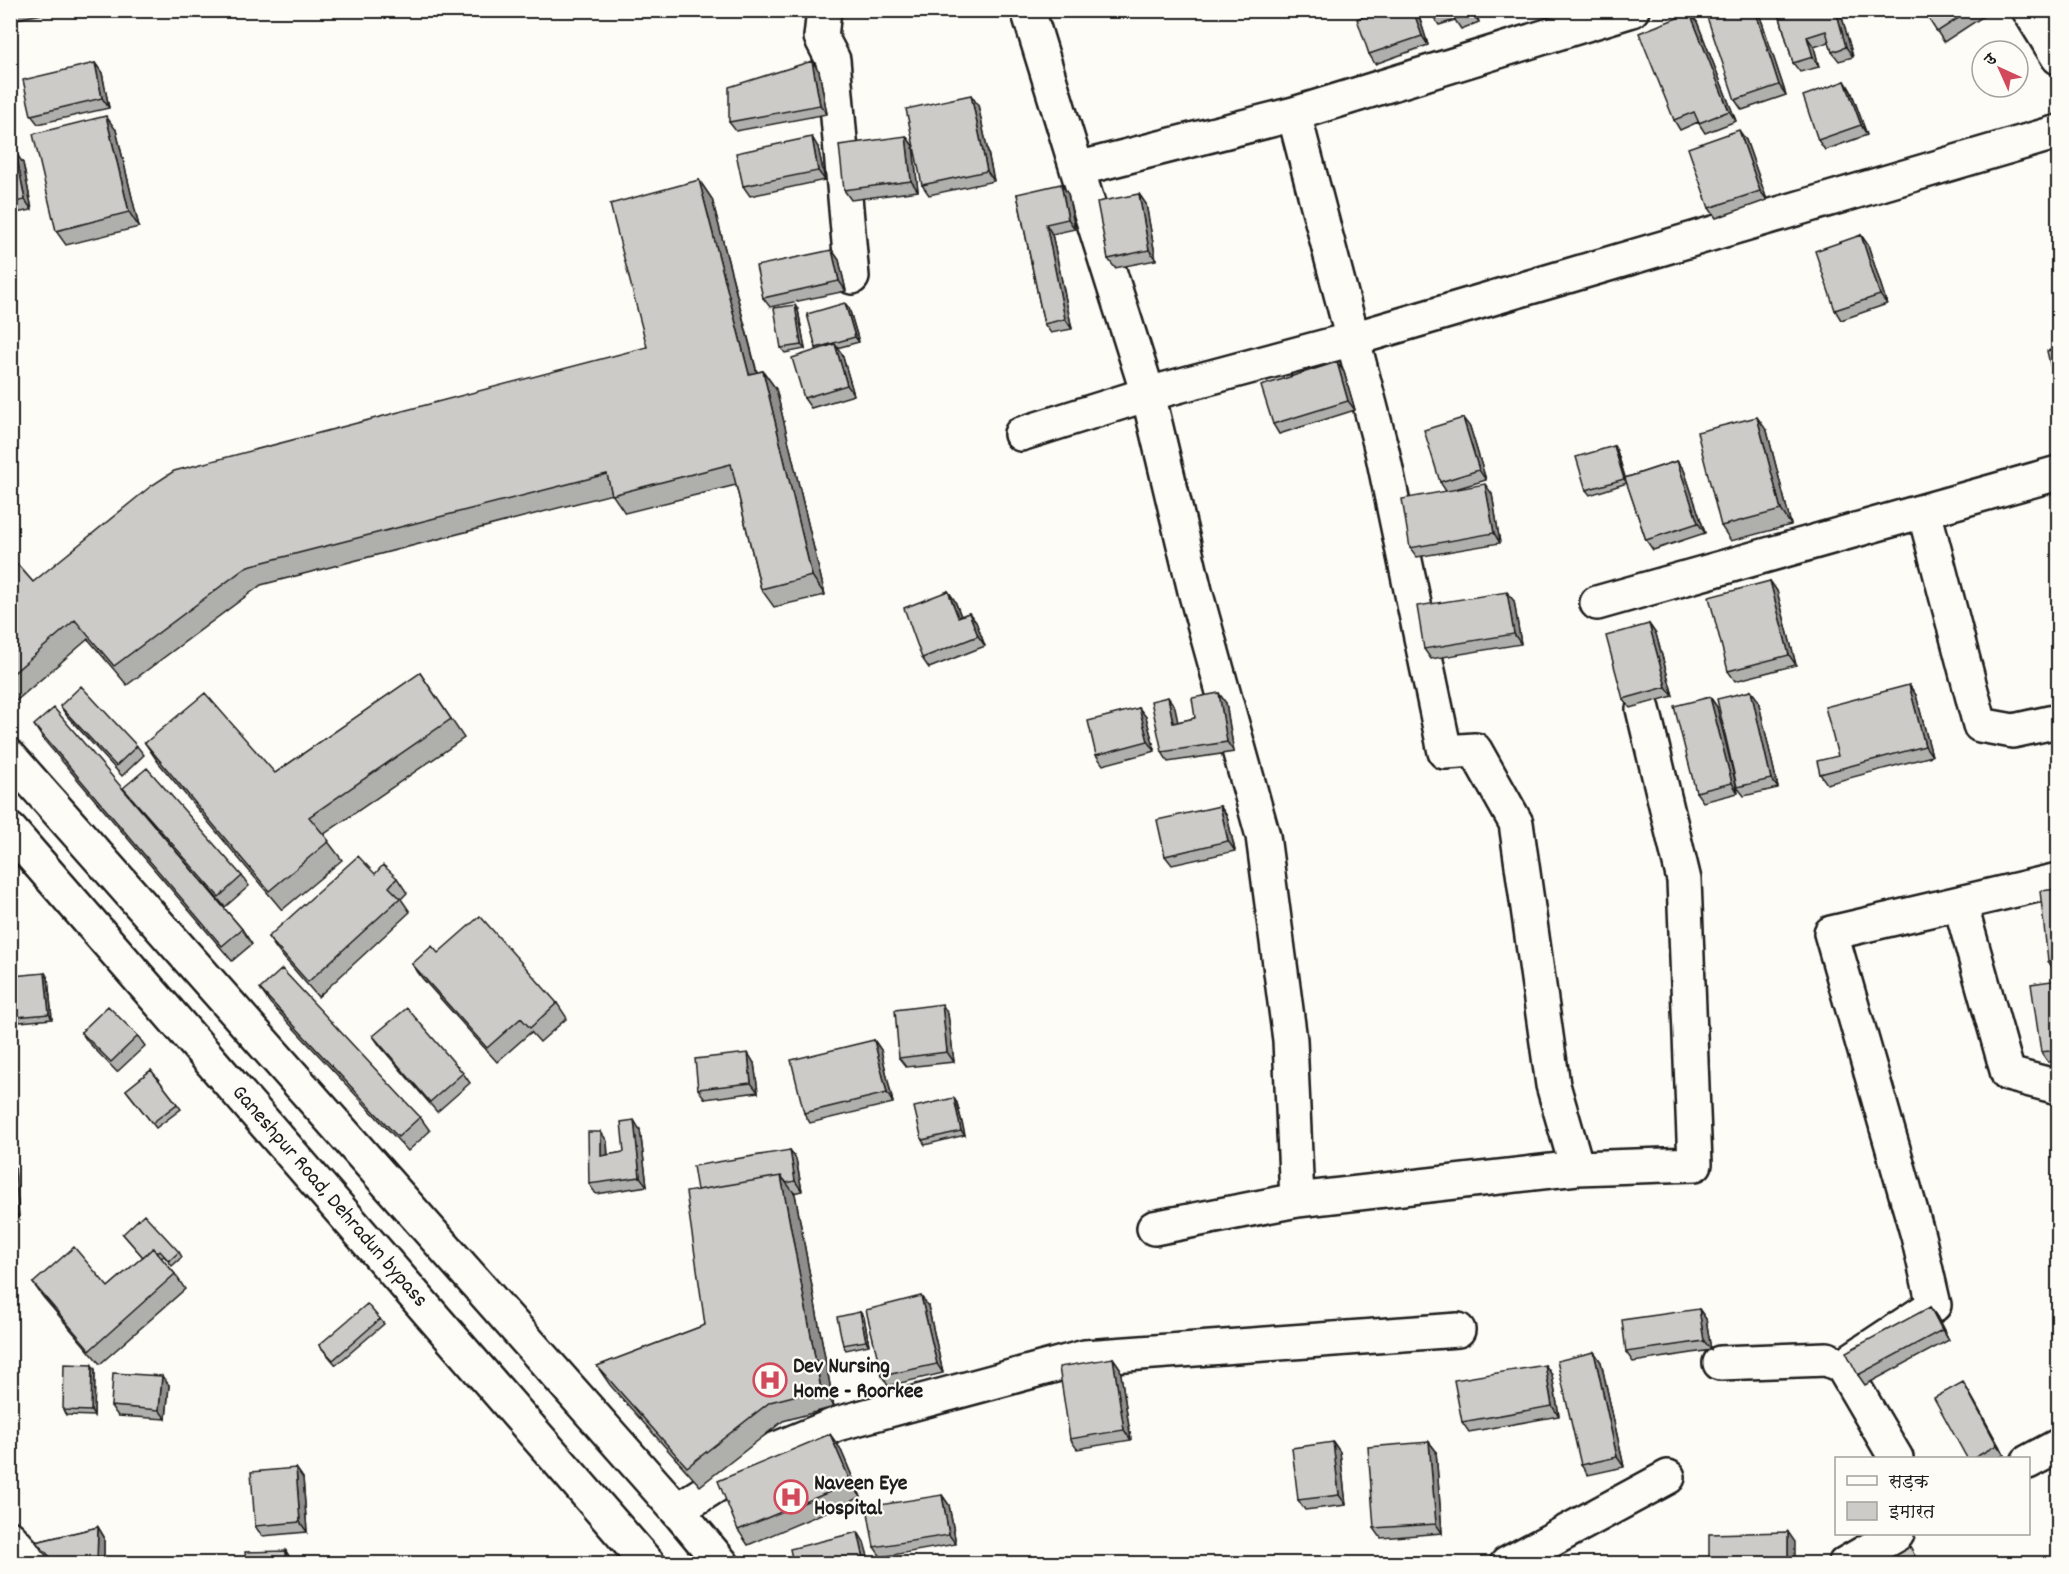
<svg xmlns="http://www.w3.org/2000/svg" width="2069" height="1574" viewBox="0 0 2069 1574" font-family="Dekko,'Playpen Sans Deva',sans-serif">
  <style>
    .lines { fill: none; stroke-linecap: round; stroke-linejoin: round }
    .minor-casing { stroke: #1c1c1c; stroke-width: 38 }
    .major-casing { stroke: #1c1c1c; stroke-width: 38 }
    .minor { stroke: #fdfcf7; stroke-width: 33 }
    .major { stroke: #fdfcf7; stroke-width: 33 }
    .wall { fill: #afafac; stroke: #1c1c1c; stroke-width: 1.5 }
    .shaded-wall { fill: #8f8e8c; stroke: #1c1c1c; stroke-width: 1.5 }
    .building { fill: #cccbc8; stroke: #1c1c1c; stroke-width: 1.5 }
    .labels { text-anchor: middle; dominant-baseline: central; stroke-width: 4.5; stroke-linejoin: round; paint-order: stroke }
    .street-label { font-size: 22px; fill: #1c1c1c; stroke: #fdfcf7 }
    .poi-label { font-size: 22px; font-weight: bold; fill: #1c1c1c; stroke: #fdfcf7; text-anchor: start }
  </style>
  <rect width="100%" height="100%" fill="#fdfcf7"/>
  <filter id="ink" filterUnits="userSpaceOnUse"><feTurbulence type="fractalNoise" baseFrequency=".0167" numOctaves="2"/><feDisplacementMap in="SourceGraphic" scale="12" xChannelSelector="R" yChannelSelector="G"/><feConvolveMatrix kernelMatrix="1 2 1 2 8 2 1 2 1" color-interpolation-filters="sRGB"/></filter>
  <g filter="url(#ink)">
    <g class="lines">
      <g class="minor-casing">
        <path id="minor" d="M824,10l-3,27 12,23 19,217
          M1028,10l49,159 217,-55 88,337 63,301 30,-2 41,73 37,262 24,83
          M2029,10l29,47
          M1294,114l338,-104
          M1077,169l71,225 47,197 68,245 27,204 7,160
          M1021,434l127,-40 205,-55 705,-207
          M1924,511l56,214 33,6 45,-10
          M1597,603l461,-130
          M1960,903l48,171 50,13
          M1154,1228l143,-28 280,-32 118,-4 -11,-284 -41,-171
          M1720,1363l107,-4 15,7 54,92
          M1842,1366l92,-61 -16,-69 -87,-303 227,-53
          M2028,1462l30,-16
          M677,1510l92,-58 68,-28 248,-67 373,-27
          M10,1538l23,26
          M1507,1564l161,-87
          M1845,1564l52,-30"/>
      </g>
      <g class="major-casing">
        <path id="major" d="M10,757l667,753 45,54
          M10,830l638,734"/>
      </g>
      <use href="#minor" class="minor"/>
      <use href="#major" class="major"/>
    </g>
    <path class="wall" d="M10,10h54l-54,10z
      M1382,10h35l11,35 -53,19 -6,-10z
      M1431,10h44l4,12 -18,7 -6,-9 -16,5 -7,-10z
      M1498,10h16l-13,4z
      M1758,10l28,85 -44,15 -7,-10z
      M1778,10h62l13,47 -14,4 -7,-9 -3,-10 -15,5 5,20 -19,5 -7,-9z
      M1923,10h70l-49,32z
      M1690,13l7,9 39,99 -31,12 -7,-11 -18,8 -6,-10z
      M95,63l7,10 7,35 -71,16 -7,-9z
      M819,71l8,43 -91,17 -7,-9z
      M1845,81l6,10 16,44 -42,15 -7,-10z
      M978,105l16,76 -65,14 -7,-10z
      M116,130l23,97 -73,18 -10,-14z
      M906,136l7,10 5,45 -67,9 -7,-10z
      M1746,140l21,60 -51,18 -7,-10z
      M818,147l7,33 -75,16 -7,-10z
      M10,154l13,9 9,47 -22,4z
      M699,180l13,19 45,173 6,-1 13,18 49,206 -51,12 -13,-18 -25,-104 -111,28 -13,-19 -351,91 -134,100 -39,-46 -78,67v-150l23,26 614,-235z
      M1017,194h51l7,35 -23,5 20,95 -21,4 -7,-9z
      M1139,194l7,10 10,56 -41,8 -7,-9z
      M1861,235l7,10 19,59 -46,16 -6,-10z
      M832,250l7,10 7,31 -76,16 -7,-9z
      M849,308l10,34 -22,6 5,6 12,41 -43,13 -7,-10 13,-48 -1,-2z
      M798,310l7,39 -20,4 -4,-5z
      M1344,372l11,38 -76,24 -6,-10z
      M1470,427l16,53 -31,9 37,5 8,49 -83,14 -7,-9 36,-57 -6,-9z
      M1767,431l24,94 -60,16 -10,-15z
      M1614,446l3,5 8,27 52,-17 7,9 21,63 -52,17 -7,-10 -19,-57 -37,12 -4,-5z
      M1770,581l7,10 19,74 -61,16 -7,-10z
      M948,591l7,10 6,15 8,-3 7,9 9,24 -56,22 -7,-10z
      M1514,601l7,43 -90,15 -7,-10z
      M1649,624l7,10 17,62 -43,12 -7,-9z
      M420,673l44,65 -141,97 19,25 -60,50 -124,-148 -13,-19 130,30z
      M1909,685l7,10 16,61 -105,28 -7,-10z
      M1751,691l7,9 20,88 -34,8 -7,-9z
      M1710,697l7,10 21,86 -35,9 -7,-10z
      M1226,703l8,49 -66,10 -6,-10 13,-45 2,15 18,-4z
      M60,706l77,40 7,9 -22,21 -55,-60z
      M1139,708l7,9 9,34 -52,14 -7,-10z
      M34,725l95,71 -6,-8 119,88 7,10 -24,21 -84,-96 101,118 10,15 -20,17 -188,-221z
      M1220,806l7,10 8,35 -63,14 -7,-9z
      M375,874l22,4 10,15 -6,6 9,13 -92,85 -40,-46 -10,-14z
      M2058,889v81l-3,1 -7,-10z
      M438,953l119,50 10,15 -27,24 -9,-10 -34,30 -75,-84 -10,-14z
      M45,973l3,5 4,41 -32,3 -4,-5z
      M2058,980v81l-10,1 -7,-10z
      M260,989l160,128 10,14 -22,20 -138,-148z
      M948,1014l6,48 -48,5 -7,-9z
      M81,1032l57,4 7,10 -28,26 -29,-30z
      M373,1036l90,37 7,10 -33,29 -57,-66z
      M874,1040l7,10 12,53 -83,20 -6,-10z
      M754,1063l4,29 -53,7 -7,-10z
      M151,1070l30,39 -25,19 -30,-38z
      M957,1103l8,32 -40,10 -3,-5z
      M640,1130l7,56 -51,8 -7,-10 18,-43 1,14 16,-3z
      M790,1150l6,9 6,32 -9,2 2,1 39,213 -51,14 -83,65 -90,-101 -13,-19 108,-41 -8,-135z
      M10,1162l5,6 4,50 -9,1z
      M123,1234l56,18 3,5 -10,9 -8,-10 -3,2 14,16 10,15 -85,75 -57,-67 -10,-14 75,4 35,-30z
      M928,1306l15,67 -55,13 -6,-10z
      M1930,1307l7,10 12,23 -84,45 -7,-10z
      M1699,1309l7,10 5,31 -78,12 -7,-10z
      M860,1312l4,5 5,28 -23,5 -3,-5z
      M380,1319l4,5 -48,41 -17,-20z
      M1594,1352l7,10 23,105 -36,8 -7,-10z
      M1113,1358l7,10 11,72 -54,9 -7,-10z
      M1545,1365l7,10 7,41 -90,16 -7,-10z
      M95,1370l-1,46 -28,-1 -3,-5z
      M169,1385l-3,34 -48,-3 -7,-10z
      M1969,1392l35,63 -6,3h-31z
      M1333,1442l7,10 6,53 -41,5 -7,-10z
      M1429,1442l7,9 6,82 -61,5 -7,-10z
      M840,1448l21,49 -113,48 -10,-15z
      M296,1468l7,10 4,54 -45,4 -7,-10z
      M942,1495l7,10 7,39 -75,13 -7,-10z
      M98,1527l6,10v26h-51l-11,-12 -6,-9z"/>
    <path class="shaded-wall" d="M1413,10h4l11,35 -6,-9z
      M1472,10h3l4,12 -7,-9z
      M1755,10h3l28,85 -7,-10z
      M1836,10h4l13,47 -7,-10z
      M1690,13l7,9 39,99 -7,-10z
      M1807,37l7,10 5,20 -6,-10z
      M812,61l7,10 8,43 -7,-9z
      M95,63l7,10 7,35 -7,-10z
      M1845,81l6,10 16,44 -6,-10z
      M971,95l7,10 16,76 -7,-10z
      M106,116l10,14 23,97 -10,-15z
      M1739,130l7,10 21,60 -7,-9z
      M906,136l7,10 5,45 -7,-10z
      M812,137l6,10 7,33 -7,-9z
      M16,153l7,10 9,47 -7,-10z
      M699,180l13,19 50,194 -13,-19z
      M1061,184l7,10 7,35 -7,-10z
      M1139,194l7,10 10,56 -7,-10z
      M1046,224l6,10 20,95 -7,-10z
      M1861,235l7,10 19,59 -7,-9z
      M832,250l7,10 7,31 -7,-10z
      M845,303l4,5 10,34 -4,-5z
      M795,305l3,5 7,39 -4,-4z
      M835,344l7,10 12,41 -7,-10z
      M1337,362l7,10 11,38 -7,-9z
      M763,371l13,18 49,206 -13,-19z
      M1757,417l10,14 24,94 -10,-15z
      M1463,418l7,9 16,53 -7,-10z
      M1614,446l3,5 10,32 -3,-4z
      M1677,461l7,9 21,63 -7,-10z
      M1485,484l7,10 8,49 -6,-10z
      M1770,581l7,10 19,74 -7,-10z
      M948,591l7,10 10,26 -7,-10z
      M1507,592l7,9 7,43 -7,-10z
      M969,613l7,9 9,24 -7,-10z
      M1649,624l7,10 17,62 -7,-9z
      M1909,685l7,10 16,61 -7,-10z
      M1751,691l7,9 20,88 -7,-9z
      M1219,693l7,10 8,49 -7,-10z
      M1168,697l7,10 5,26 -7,-10z
      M1710,697l7,10 21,86 -6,-10z
      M1139,708l7,9 9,34 -7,-10z
      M1220,806l7,10 8,35 -7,-10z
      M45,973l3,5 4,41 -3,-5z
      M942,1004l6,10 6,48 -7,-10z
      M874,1040l7,10 12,53 -6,-10z
      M748,1053l6,10 4,29 -7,-9z
      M954,1098l3,5 8,32 -4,-4z
      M634,1120l6,10 7,56 -7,-9z
      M601,1132l6,9 1,25 -7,-10z
      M790,1150l6,9 6,32 -7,-10z
      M10,1162l5,6 4,50 -7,-10 -2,-20z
      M781,1176l14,18 39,213 -13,-18z
      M921,1296l7,10 15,67 -6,-9z
      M1930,1307l7,10 12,23 -7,-10z
      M1699,1309l7,10 5,31 -7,-9z
      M860,1312l4,5 5,28 -3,-4z
      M1594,1352l7,10 23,105 -7,-10z
      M1113,1358l7,10 11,72 -7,-10z
      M92,1365l3,5 -1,46 -3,-5z
      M1545,1365l7,10 7,41 -7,-10z
      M162,1376l7,9 -3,34 -7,-9z
      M1963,1382l6,10 35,63 -7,-10z
      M830,1434l10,14 21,49 -10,-14z
      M1333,1442l7,10 6,53 -7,-10z
      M1429,1442l7,9 6,82 -6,-9z
      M296,1468l7,10 4,54 -7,-10z
      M942,1495l7,10 7,39 -7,-9z
      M98,1527l6,10v26h-7z
      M858,1532l6,10 6,21h-5z
      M1788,1532l7,10v21h-7z
      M286,1551l6,10v2h-6z"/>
    <path class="building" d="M1382,10h31l9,26 -53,18 -12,-35z
      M1431,10h15l-14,5z
      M1451,10h21v3l-18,6z
      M1725,10h30l24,75 -44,15 -28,-83z
      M1778,10h58l10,37 -14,5 -6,-21 -19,6 6,20 -20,6z
      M1923,10h48l-34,22z
      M1690,13l39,98 -30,12 -5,-11 -20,8 -35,-87z
      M812,61l8,44 -91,17v-35z
      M95,63l7,35 -71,17 -8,-35z
      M1845,81l16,44 -43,15 -15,-44z
      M971,95l16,76 -65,14 -16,-76z
      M106,116l23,96 -73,19 -23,-97z
      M1739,130l21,61 -51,17 -21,-60z
      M906,136l5,45 -67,9 -5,-45z
      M812,137l6,34 -75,15 -7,-33z
      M16,153l9,47 -15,3v-49z
      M699,180l50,194 14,-3 49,205 -51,13 -30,-125 -119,31 -5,-21 -359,92 -134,100 -39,-46 -65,56v-120l23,26 118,-96 23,-15 473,-124 -37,-143z
      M1061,184l7,35 -22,5 19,95 -21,5 -27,-130z
      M1139,194l10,56 -41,9 -11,-57z
      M1861,235l19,60 -45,15 -20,-59z
      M832,250l7,31 -76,17 -7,-32z
      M845,303l10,34 -39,11 -9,-34z
      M795,305l6,40 -20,3 -7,-40z
      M835,344l12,41 -43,13 -12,-40z
      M2058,348v50l-11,-47z
      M1337,362l11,39 -75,23 -12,-38z
      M1757,417l24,93 -60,16 -24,-94z
      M1463,418l16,52 -39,12 -16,-52z
      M1614,446l10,33 -38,11 -10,-33z
      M1677,461l21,62 -52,17 -21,-62z
      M1485,484l9,49 -84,15 -8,-49z
      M1770,581l19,74 -61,16 -19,-74z
      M948,591l10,26 11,-4 9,23 -56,22 -18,-50z
      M1507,592l7,42 -90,15 -7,-43z
      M1649,624l17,63 -43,12 -17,-63z
      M420,673l31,46 -142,98 20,24 -60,50 -124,-148 60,-50 70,80z
      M1909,685l16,61 -105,28 -3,-13 21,-5 -13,-49z
      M81,686l56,60 -21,20 -56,-60z
      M1751,691l20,88 -34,8 -20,-88z
      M1219,693l8,49 -65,10 -11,-51 17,-4 5,26 22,-5 -3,-20z
      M1710,697l22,86 -36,9 -22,-86z
      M54,708l188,221 -20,17 -188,-221z
      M1139,708l9,33 -52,14 -8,-34z
      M147,768l95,108 -23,21 -96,-109z
      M1220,806l8,35 -63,15 -8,-36z
      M358,856l17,18 8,-9 14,13 -8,9 11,11 -92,84 -40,-45z
      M2058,889v71l-10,1 -8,-70z
      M480,916l77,87 -27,25 -9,-10 -34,30 -75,-84 20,-18 6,7z
      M282,969l138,148 -22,20 -138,-148z
      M45,973l4,41 -33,3 -4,-41z
      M2058,980v70l-17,2 -10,-68z
      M942,1004l5,48 -48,6 -4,-48z
      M108,1006l30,30 -27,26 -30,-30z
      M407,1008l56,65 -33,29 -57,-66z
      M874,1040l13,53 -83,20 -13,-53z
      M748,1053l3,30 -53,6 -3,-30z
      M151,1070l26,34 -25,19 -26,-33z
      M954,1098l7,33 -39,9 -8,-33z
      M634,1120l6,57 -51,7 -1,-52h13v24l23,-4 -3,-30z
      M790,1150l5,31 -8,2 -6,-7 -84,14 -4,-24z
      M781,1176l40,213 -51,13 -83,65 -90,-101 108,-41 -19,-133z
      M10,1188l2,20h-2z
      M144,1214l35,38 -10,9 -9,-10 -3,3 -4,-6 -10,9 -20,-23z
      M74,1247l34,40 45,-39 22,26 -85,76 -57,-67z
      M921,1296l16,68 -55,12 -16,-66z
      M367,1304l13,15 -47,41 -14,-15z
      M1930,1307l12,23 -84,45 -12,-23z
      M1699,1309l5,32 -78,11 -4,-32z
      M860,1312l6,29 -23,4 -6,-28z
      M1594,1352l23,105 -36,8 -24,-104z
      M1113,1358l11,72 -54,9 -11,-72z
      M64,1364l28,1 -1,46 -28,-1z
      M1545,1365l7,41 -90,16 -8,-42z
      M113,1373l49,3 -3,34 -48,-4z
      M1963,1382l34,63 -23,13h-7l-33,-60z
      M830,1434l21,49 -113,47 -20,-49z
      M1333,1442l6,53 -41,5 -6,-52z
      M1429,1442l7,82 -62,4 -6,-81z
      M296,1468l4,54 -45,4 -4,-54z
      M942,1495l7,40 -75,12 -7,-40z
      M98,1527l-1,36h-41l-20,-21z
      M858,1532l7,31h-72l-3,-14z
      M1788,1532v31h-79v-29z
      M1910,1547l9,16h-37z
      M286,1551v12h-40l-1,-11z"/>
  </g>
  <defs>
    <g id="hospital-ring" transform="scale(1.725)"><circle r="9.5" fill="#fdfcf7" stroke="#d1495b" stroke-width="1.5"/><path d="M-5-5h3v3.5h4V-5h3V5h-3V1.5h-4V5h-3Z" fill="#d1495b"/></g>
  </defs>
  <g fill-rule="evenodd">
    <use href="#hospital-ring" x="770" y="1380"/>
    <use href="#hospital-ring" x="791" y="1497"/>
  </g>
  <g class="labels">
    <g class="street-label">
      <text transform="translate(329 1197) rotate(49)">Ganeshpur Road, Dehradun bypass</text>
    </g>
    <g class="poi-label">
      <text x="793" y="1367">Dev Nursing<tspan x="793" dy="25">Home - Roorkee</tspan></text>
      <text x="814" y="1484">Naveen Eye<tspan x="814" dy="25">Hospital</tspan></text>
    </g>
  </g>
  <rect width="2069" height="1574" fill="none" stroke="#fdfcf7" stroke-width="36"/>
  <rect x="18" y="18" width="2033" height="1538" fill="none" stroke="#1c1c1c" stroke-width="2" filter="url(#ink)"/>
  <rect x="1835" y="1457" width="195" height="78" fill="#fdfcf7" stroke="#a3a29f" stroke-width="1.5"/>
  <rect x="1847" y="1476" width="30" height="9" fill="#fdfcf7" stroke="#a3a29f" stroke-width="1.5"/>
  <text x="1889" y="1487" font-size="18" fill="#1c1c1c">सड़क</text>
  <rect x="1847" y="1502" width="30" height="18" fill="#cccbc8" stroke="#a3a29f" stroke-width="1.5"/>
  <text x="1889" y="1517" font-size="18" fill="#1c1c1c">इमारत</text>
  <g transform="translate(2000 69) rotate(315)"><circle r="28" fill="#fdfcf7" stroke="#a3a29f" stroke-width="1.5"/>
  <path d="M0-4.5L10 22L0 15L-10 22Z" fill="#d1495b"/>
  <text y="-9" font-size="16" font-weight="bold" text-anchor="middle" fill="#1c1c1c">उ</text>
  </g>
</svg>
